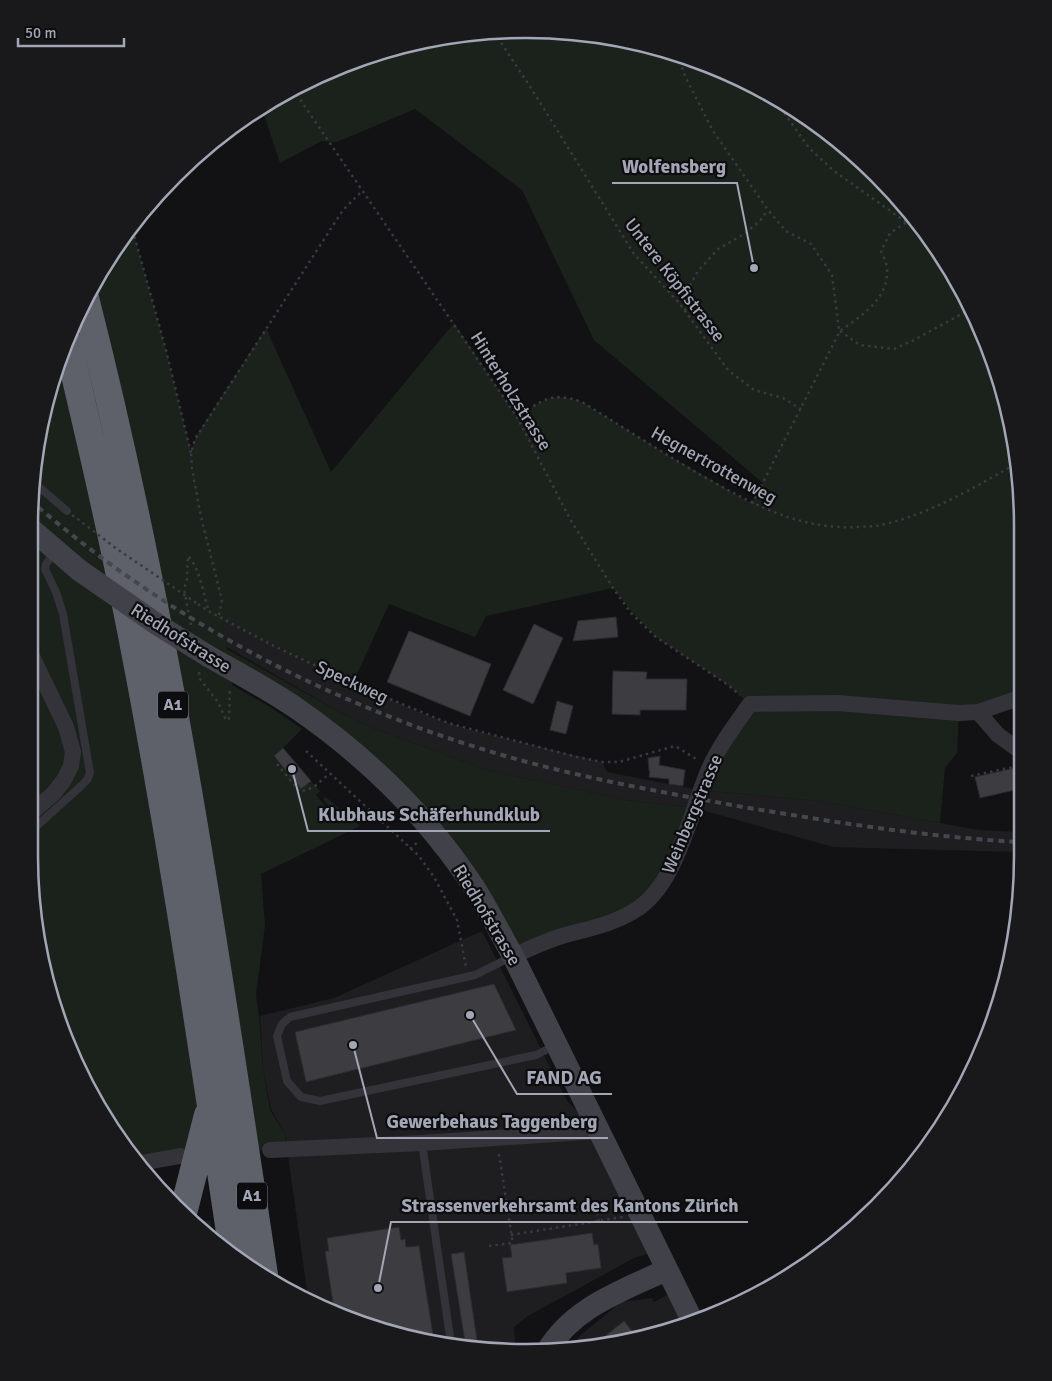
<svg xmlns="http://www.w3.org/2000/svg" width="1052" height="1381" viewBox="0 0 1052 1381" font-family="Signika,sans-serif">
  <style>
    .built { fill: #1e1e21 }
    .green { fill: #1a221b }
    .building { fill: #3c3c41; stroke: #2c2c30 }
    .lines { fill: none; stroke-linecap: round; stroke-linejoin: round }
    .path { stroke: #393a40; stroke-width: 2.5; stroke-dasharray: 2.5 4; stroke-linecap: butt }
    .lane { stroke: #333339; stroke-width: 8 }
    .street { stroke: #333339; stroke-width: 16 }
    .secondary { stroke: #414249; stroke-width: 22 }
    .highway { stroke: #5e606a; stroke-width: 28 }
    .rail { stroke: #45474e; stroke-width: 4; stroke-dasharray: 6 5; stroke-linecap: butt }
    .path-bridge { stroke: #393a40; stroke-width: 2.5; stroke-dasharray: 2.5 4; stroke-linecap: butt }
    .secondary-bridge { stroke: #414249; stroke-width: 22 }
    .labels { text-anchor: middle; dominant-baseline: central; stroke-width: 4.5; stroke-linejoin: round; paint-order: stroke }
    .shield { fill: #0d0d0f; stroke: #757883; stroke-width: 1 }
    .shield-label { font-size: 16px; font-weight: bold; fill: #a2a6b5 }
    .street-label { font-size: 18px; fill: #a2a6b5; stroke: #0d0d0f }
    .rim { fill: none; stroke: #a2a6b5; stroke-width: 2.5 }
    .leader { fill: none; stroke: #a2a6b5; stroke-width: 2 }
    .callout-dot { fill: #a2a6b5; stroke: #0d0d0f; stroke-width: 2 }
    .callout-label { font-size: 19px; text-anchor: middle; font-weight: bold; fill: #a2a6b5; stroke: #0d0d0f; stroke-width: 4.5; stroke-linejoin: round; paint-order: stroke }
  </style>
  <rect width="100%" height="100%" fill="#121214"/>
  <path class="built" d="M219,616l28,16 106,51 66,29 29,11 31,9 123,30 5,10 87,17 17,-8v10l109,10 158,29 41,2v20l-186,-5 -138,-39 -70,-8 -138,-30 -109,-40 -35,-16 -139,-80z
    M482,931l85,170 31,30 59,120 -23,7 -106,58 -14,11 1,12 -3,12h-19l-95,-16 -90,-37 -23,-164 -14,-25 -8,-40 -3,-53 74,-18z
    M676,1290l10,36 -117,23 12,-14 40,-33 31,-4 2,4z"/>
  <path class="green" d="M526,29l97,9 94,29 85,46 76,62 62,75 57,116 22,95v237l-60,16 -2,39 -12,15 -5,55 -120,-22 -108,-10 -1,-10 39,-77 -22,-19 -72,-48 -25,-26 -18,-23 -127,28 -11,21 -86,-33 -36,79 -106,-51 -27,-15 7,32 116,65 35,16 109,40 138,30 70,8 -11,28 -48,74 -123,46 -74,-130 -206,-156 -1,15 38,22 32,22 -28,28 27,32 10,-8 9,10 -4,4 10,12 2,-2 -5,-6 3,-2 34,29 -99,48 4,51 -9,70 3,21 4,53 7,41 15,24 1,15 -70,3 -75,11 -45,-59 -50,-120 -17,-129 1,-361 16,-97 34,-91 51,-82 35,126 25,102 4,-13 6,-11 65,-100 65,144 123,-149 63,94c26,-17 34,-26 65,-15l89,55 80,46 12,-20 -169,-143 -72,-150 -107,-81 -78,33 -15,-1 -42,22 -19,-57 75,-40 93,-28z
    M210,1221l2,14 -13,-10 1,-3z"/>
  <path class="building" d="M616,617l2,20 -45,4 5,-20z
    M534,624l29,14 -30,66 -30,-14z
    M409,631l82,33 -21,52 -83,-34z
    M613,671l34,1 -1,7h41l-1,31h-46v5l-28,-1z
    M557,701l16,5 -7,28 -16,-4z
    M283,748l28,33 -10,8 -27,-33z
    M660,756l-1,9 26,5 -2,16 -14,-2v-5l-20,-2 1,-6h-1l-1,-13z
    M1019,767v22l-39,9 -5,-21z
    M494,984l22,46 -210,52 -11,-50z
    M399,1227l2,13 4,-1 1,8 13,-1 15,95 -36,-6 -64,-26 -9,-58h4l-2,-13z
    M592,1233l2,12 4,-1 3,24 -35,5 1,10 -60,9 -5,-34 10,-1 -2,-12z
    M464,1252l13,88 -12,2 -14,-88z
    M624,1321l12,15 -41,8z"/>
  <g class="lines">
    <path class="path" d="M494,32l37,56 103,166 46,50 48,66 26,20 29,8 18,11
      M678,55l7,21 28,55 55,79 18,21 25,13 21,31 7,55
      M293,89l224,328 53,102 43,69 18,25 25,24 72,48 12,10
      M773,97l36,51 25,23 72,51
      M907,211l5,8
      M131,224l35,126 25,103
      M685,311l4,-24 9,-16 20,-22 26,-15 16,-13 7,-10
      M840,331l20,14 34,4 20,-9 55,-30
      M517,417c26,-17 34,-26 65,-15 39,24 78,49 117,72 52,29 98,56 159,53 8,-1 16,0 23,-2 50,-11 94,-38 138,-63
      M752,504l88,-173c21,-15 49,-32 47,-62 0,-6 -4,-13 -6,-18l9,-18 23,-15
      M198,604l12,8 66,35 85,40 87,36 129,34 25,5h17l56,-16 23,14
      M219,615l3,-15 -21,-83 -9,-48 -1,-16 4,-14 148,-229 19,-19
      M191,625l-7,-36 3,-10 1,-23c12,12 15,38 21,55
      M199,672l1,7 18,23 8,18 3,-1 1,-30
      M306,751l113,105 15,21 23,43 9,47
      M277,764l23,28 14,-5 15,-13
      M971,776l47,-10
      M410,849l9,-8
      M499,1154l14,91
      M594,1200l5,22
      M511,1235l112,-18
      M489,1246l24,-3"/>
    <path class="lane" d="M32,481l35,30
      M29,833l52,-47 6,-6 3,-7 -27,-159 -7,-22 -11,-23 1,-5 8,-11
      M511,957l-36,18 -185,42 -8,7 -5,12 10,45 14,16 19,4 216,-46 18,-9
      M422,1143l29,201"/>
    <path class="street" d="M978,712l20,23 21,15
      M29,815l25,-22 10,-13 7,-14 2,-14 -7,-25 -37,-77
      M513,956c16,-7 32,-15 49,-20 25,-7 49,-11 72,-25 43,-25 56,-99 75,-142 10,-23 26,-44 41,-65l88,-1 121,10 19,-1 41,-14
      M270,1150l152,-7 176,-12
      M141,1163l39,-7"/>
    <path class="secondary" d="M30,528l49,42
      M208,656c30,17 60,33 88,52 70,48 131,108 178,179 14,22 26,46 39,69l180,366
      M547,1351c26,-44 75,-60 119,-81"/>
    <path class="highway" d="M85,298c82,321 130,650 179,977
      M67,341c20,84 40,169 57,254 44,218 76,437 109,657
      M183,1213l25,-98"/>
    <path class="rail" d="M30,500c135,118 300,205 472,255 79,23 160,37 241,52 91,15 183,30 276,35"/>
    <path class="path-bridge" d="M67,511l50,38 81,55"/>
    <path class="secondary-bridge" d="M79,570l79,55 50,31"/>
  </g>
  <g class="labels">
    <g class="shield">
      <rect x="158" y="691.5" width="30" height="27" rx="4"/>
      <rect x="237" y="1182.5" width="30" height="27" rx="4"/>
    </g>
    <g class="shield-label">
      <text x="173" y="705">A1</text>
      <text x="252" y="1196">A1</text>
    </g>
    <g class="street-label">
      <text transform="translate(675 280) rotate(52)">Untere Köpfistrasse</text>
      <text transform="translate(511 391) rotate(58)">Hinterholzstrasse</text>
      <text transform="translate(714 465) rotate(29)">Hegnertrottenweg</text>
      <text transform="translate(181 638) rotate(32)">Riedhofstrasse</text>
      <text transform="translate(352 682) rotate(25)">Speckweg</text>
      <text transform="translate(692 814) rotate(-67)">Weinbergstrasse</text>
      <text transform="translate(487 915) rotate(59)">Riedhofstrasse</text>
    </g>
  </g>
  <path d="M0 0H1052V1381H0ZM526 38H526A488 488 0 0 1 1014 526V856A488 488 0 0 1 526 1344H526A488 488 0 0 1 38 856V526A488 488 0 0 1 526 38Z" fill="#19191c" fill-rule="evenodd"/>
  <path class="rim" d="M526 38H526A488 488 0 0 1 1014 526V856A488 488 0 0 1 526 1344H526A488 488 0 0 1 38 856V526A488 488 0 0 1 526 38Z"/>
  <path class="leader" d="M754 268L737 183H612M292 769L308 831H550M470 1015L517 1094H612M353 1045L377 1138H608M378 1288L391 1222H748"/>
  <g class="callout-dot">
    <circle cx="754" cy="268" r="5"/>
    <circle cx="292" cy="769" r="5"/>
    <circle cx="470" cy="1015" r="5"/>
    <circle cx="353" cy="1045" r="5"/>
    <circle cx="378" cy="1288" r="5"/>
  </g>
  <g class="callout-label">
    <text x="674" y="173">Wolfensberg</text>
    <text x="429" y="821">Klubhaus Schäferhundklub</text>
    <text x="564" y="1084">FAND AG</text>
    <text x="492" y="1128">Gewerbehaus Taggenberg</text>
    <text x="570" y="1212">Strassenverkehrsamt des Kantons Zürich</text>
  </g>
  <path d="M18 38v8h106v-8" fill="none" stroke="#a2a6b5" stroke-width="2.5"/>
  <text x="25" y="38" font-size="15" fill="#a2a6b5" stroke="#0d0d0f" stroke-width="4" paint-order="stroke">50 m</text>
</svg>
